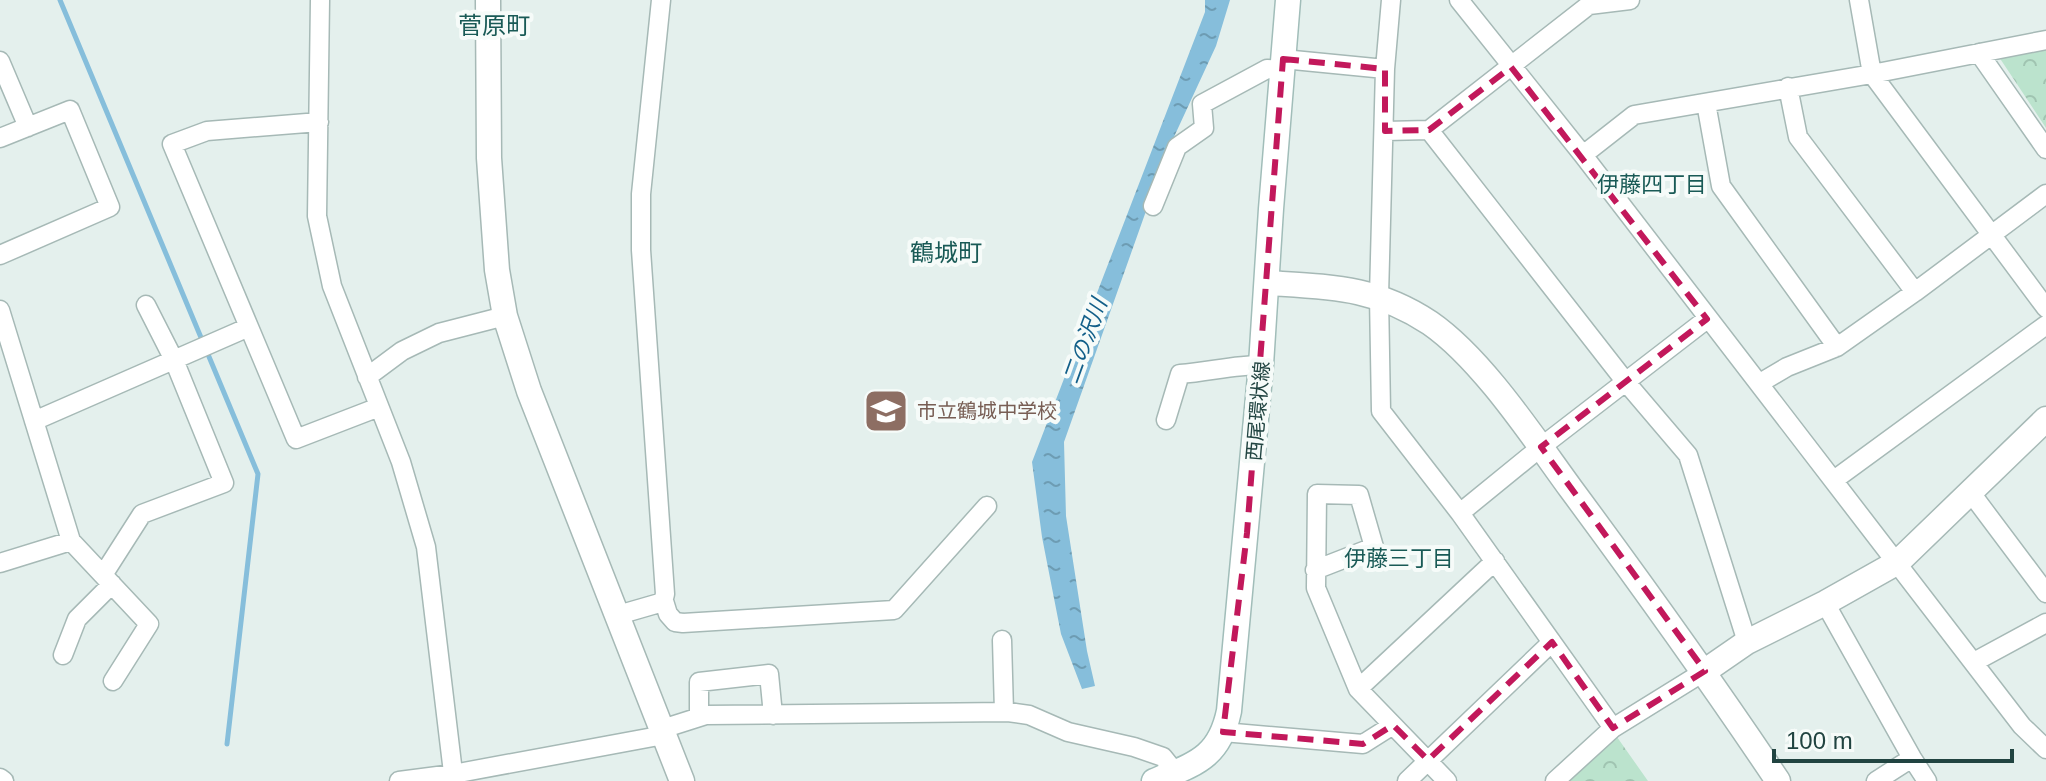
<svg xmlns="http://www.w3.org/2000/svg" width="2046" height="781" viewBox="0 0 2046 781" font-family="Helvetica,'Noto Sans JP',sans-serif">
  <style>
    .forest { fill: url(#forest-crowns) }
    .water { fill: url(#water-ripples) }
    .lines { fill: none; stroke-linecap: round; stroke-linejoin: round }
    .stream { stroke: #86bedb; stroke-width: 5 }
    .minor-casing { stroke: #a6b9b6; stroke-width: 21 }
    .tertiary-casing { stroke: #a6b9b6; stroke-width: 27 }
    .secondary-casing { stroke: #a1bdb9; stroke-width: 27 }
    .minor { stroke: #fff; stroke-width: 18 }
    .tertiary { stroke: #fff; stroke-width: 24 }
    .secondary { stroke: #fff; stroke-width: 24 }
    .marked { fill: none; stroke: #c2185b; stroke-width: 6; stroke-dasharray: 16 10; stroke-linejoin: round }
    .labels { text-anchor: middle; dominant-baseline: central; stroke-width: 8; stroke-linejoin: round; paint-order: stroke }
    .education-label { font-size: 20px; fill: #785e54; stroke: #f6fbf9; text-anchor: start }
    .street-label { font-size: 20px; fill: #214441; stroke: #f6fbf9 }
    .neighbourhood-label { font-size: 22px; fill: #195a56; stroke: #f6fbf9 }
    .water-label { font-size: 22px; font-style: italic; fill: #125f89; stroke: #f6fbf9 }
    .quarter-label { font-size: 24px; fill: #195a56; stroke: #f6fbf9 }
  </style>
  <defs>
    <pattern id="forest-crowns" width="20" height="18" patternUnits="userSpaceOnUse" patternTransform="scale(2)"><rect width="20" height="18" fill="#bbe3cd"/><path d="M2 6a3 3 0 1 1 6 0M12 15a3 3 0 1 1 6 0" fill="none" stroke="#a0c4b1"/></pattern>
    <pattern id="water-ripples" width="26" height="14" patternUnits="userSpaceOnUse" patternTransform="scale(2)"><rect width="26" height="14" fill="#86bedb"/><path d="M2 4q2-2 4 0t4 0M15 11q2-2 4 0t4 0" fill="none" stroke="#6d9cb3"/></pattern>
  </defs>
  <rect width="100%" height="100%" fill="#e4f0ed"/>
  <path class="forest" d="M2046,49v79l-47,-71z
    M1617,737l31,44h-80z"/>
  <path class="water" d="M1205,0h25l-14,46 -49,106 -103,290 2,74 21,135 8,35 -13,3 -21,-55 -19,-97 -10,-75 173,-450z"/>
  <g class="lines">
    <path class="stream" d="M60,0l198,474 -31,270"/>
    <g class="minor-casing">
      <path id="minor" d="M320,0l-3,216 15,70 69,176 25,85 28,234
        M1391,0l-6,69 -6,227 2,115 79,102 153,215
        M1459,0l124,155 439,571 24,23
        M1859,0l13,74 174,234
        M1979,53l67,96
        M1283,59l102,10
        M0,61l28,66
        M1788,87l10,50 117,155
        M1706,103l15,83 116,161
        M1429,130l196,251 63,74 59,187
        M1385,131l44,-1 160,-125 41,-5
        M0,138l70,-28 40,97 -110,48
        M1583,155l51,-40 238,-41 174,-34
        M1153,206l24,-59 27,-19 -2,-24 65,-35 15,1
        M0,310l71,231 -71,22
        M249,327l-77,-183 35,-13 112,-9
        M367,377l35,-26 37,-18 66,-17
        M1760,383l27,-16 50,-20 78,-55 131,-98
        M1166,420l14,-46c28,-2 54,-9 81,-9
        M34,421l215,-94 47,112 83,-32
        M1834,480l212,-155
        M1971,493l75,100
        M1460,513l81,-66 166,-128
        M71,541l78,83 -36,57
        M1315,570l59,-23 -15,-52 -42,-1 -1,94 42,101 89,92
        M103,575l39,-61 82,-31 -50,-123 -28,-55
        M664,601l4,13 7,8 8,1 211,-13 93,-104
        M1825,603l87,155 15,23
        M618,615l45,-13 2,-8 -24,-344v-56l20,-194
        M1002,640l2,72
        M63,655l14,-36 35,-35
        M1974,662l72,-39
        M1358,689l137,-128
        M699,717v-35l70,-8 4,41
        M662,729l44,-14 302,-3 21,3 39,17 66,15 29,10 12,15
        M1223,732l140,12 30,-19
        M0,778l4,3
        M399,781l54,-7 211,-39
        M1407,781l145,-139
        M1555,781l58,-53 92,-57
        M1876,781l36,-23"/>
    </g>
    <g class="tertiary-casing">
      <path id="tertiary" d="M488,0l1,158 8,112 8,46 24,75 153,390
        M1268,283c63,4 108,4 162,40 52,36 103,114 141,166 71,96 140,192 207,292
        M1705,671l42,-29 78,-39 73,-41 148,-143"/>
    </g>
    <g class="secondary-casing">
      <path id="secondary" d="M1154,781c40,-17 65,-22 75,-70l32,-346 10,-156 17,-209"/>
    </g>
    <use href="#minor" class="minor"/>
    <use href="#tertiary" class="tertiary"/>
    <use href="#secondary" class="secondary"/>
  </g>
  <path class="marked" d="M1283,59l102,10v62l44,-1 82,-63 196,252 -166,128 164,224 -92,57 -61,-86 -124,118 -35,-35 -30,19 -140,-12 24,-199z"/>
  <defs>
    <g id="school-square" transform="scale(2.3)"><rect x="-9" y="-9" width="18" height="18" rx="4" fill="#8d6e63" stroke="#f6fbf9"/><path d="M0-5L7-2L0 1L-7-2ZM-4 1L0 2.5L4 1V4Q0 6-4 4Z" fill="#fff"/></g>
  </defs>
  <g fill-rule="evenodd">
    <use href="#school-square" x="886" y="411"/>
  </g>
  <g class="labels">
    <g class="education-label">
      <text x="917" y="411">市立鶴城中学校</text>
    </g>
    <g class="street-label">
      <text transform="translate(1258 411) rotate(-85)">西尾環状線</text>
    </g>
    <g class="neighbourhood-label">
      <text x="1652" y="184">伊藤四丁目</text>
      <text x="1399" y="558">伊藤三丁目</text>
    </g>
    <g class="water-label">
      <text transform="translate(1085 341) rotate(-70)">二の沢川</text>
    </g>
    <g class="quarter-label">
      <text x="494" y="25">菅原町</text>
      <text x="946" y="252">鶴城町</text>
    </g>
  </g>
  <path d="M1774 749v12h238v-12" fill="none" stroke="#214441" stroke-width="4"/>
  <text x="1786" y="749" font-size="24" fill="#214441" stroke="#f6fbf9" stroke-width="6" paint-order="stroke">100 m</text>
</svg>
